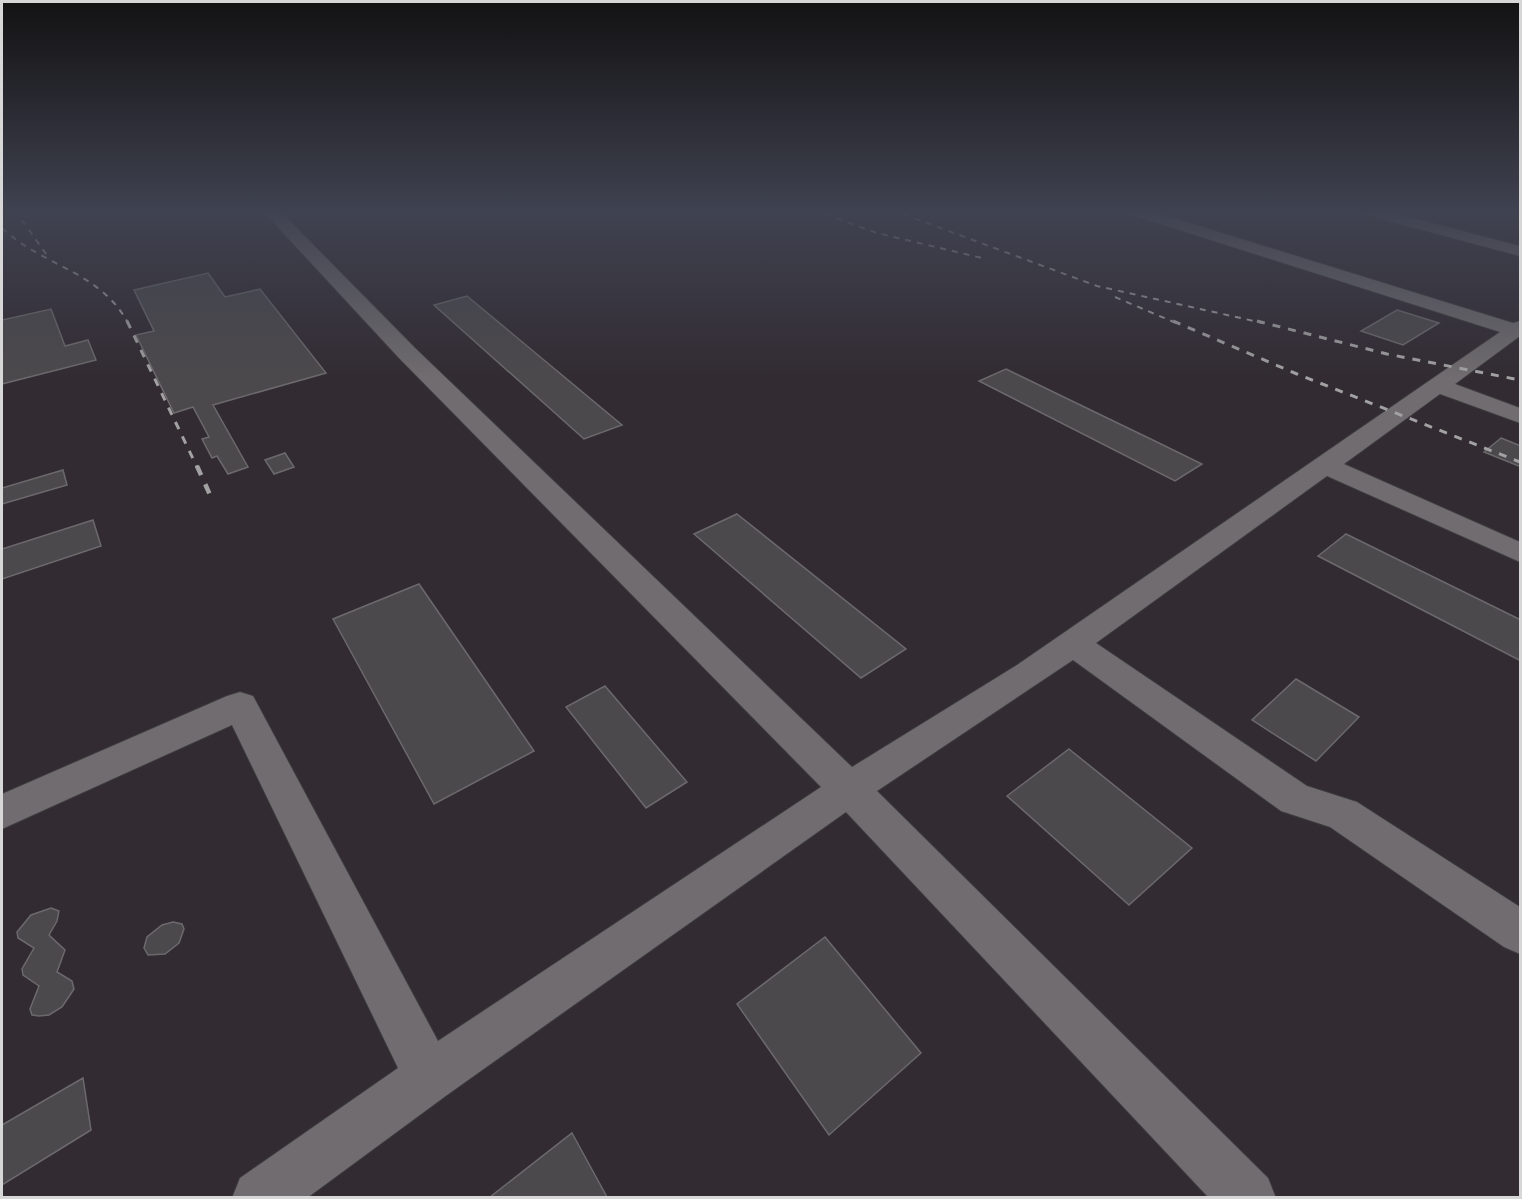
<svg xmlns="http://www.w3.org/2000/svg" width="1522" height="1199" viewBox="0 0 1522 1199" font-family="'DejaVu Sans',sans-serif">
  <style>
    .built { fill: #322b32 }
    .building { fill: #4c494c; stroke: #6c696c; stroke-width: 1.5 }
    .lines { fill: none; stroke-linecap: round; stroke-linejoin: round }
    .minor-casing { stroke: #3d3b3d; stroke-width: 2 }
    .minor { fill: #706c6f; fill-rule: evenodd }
    .rail-far2 { stroke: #a3a2a3; stroke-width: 2; stroke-dasharray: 6 6; stroke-linecap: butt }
    .rail-far1 { stroke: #a3a2a3; stroke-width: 3; stroke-dasharray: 8 8; stroke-linecap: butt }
    .rail { stroke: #a3a2a3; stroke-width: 4.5; stroke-dasharray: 10 10; stroke-linecap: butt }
  </style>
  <rect width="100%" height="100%" fill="#232023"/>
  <path class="built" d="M2,210h1518v987h-1518z"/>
  <path class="building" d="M208,273l17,24 35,-8 66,84 -113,32 35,62 -20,7 -11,-18 -5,2 -10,-19 7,-2 -16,-30 -19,6 -38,-78 18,-4 -20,-41z
    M467,296l155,129 -38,14 -150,-134z
    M51,309l14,37 23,-6 8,20 -94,24v-64z
    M1397,310l42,13 -36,22 -42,-14z
    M1006,369l155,75 41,20 -27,17 -196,-100z
    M1501,438l20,8v21l-37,-15z
    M285,453l9,14 -20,7 -9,-14z
    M63,470l4,15 -65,19v-16z
    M737,514l169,135 -45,29 -167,-144z
    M93,520l8,26 -99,33v-30z
    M1346,534l175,86v41l-203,-105z
    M419,584l115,167 -100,53 -101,-185z
    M1296,679l63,38 -43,44 -64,-41z
    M605,686l82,96 -41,26 -80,-101z
    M1069,749l123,99 -63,57 -122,-109z
    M51,908l8,3 -2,10 -8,14 16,15 -8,22 15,9 2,8 -12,18 -13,8 -10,1 -7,-1 -2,-6 9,-23 -16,-11 -1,-6 12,-21 -16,-10 -1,-6 14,-17z
    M173,922l9,2 2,5 -5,14 -14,11 -17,1 -4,-7 3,-11 15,-12z
    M825,937l96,116 -92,82 -92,-131z
    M83,1078l8,52 -89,55v-60z
    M572,1133l35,64h-117z"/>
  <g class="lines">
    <g class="minor-casing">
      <path id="minor" d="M262,210h17l136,138 437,419 165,-102 483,-333 -374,-119 -2,-3h24l365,113 7,-2v15l-65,48 65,24v15l-80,-29 -96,70 176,78v20l-193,-86 -231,167 211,143 50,16 163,105v47l-16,-7 -174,-120 -49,-16 -208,-151 -196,131 391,387 8,20h-67l-363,-386 -399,283 -140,103h-75l8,-20 158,-110 -166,-343 -230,104v-35l225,-98 13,-4 13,4 185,345 383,-254 -422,-429z
        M1356,210h26l138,36v10l-162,-43z"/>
    </g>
    <use href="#minor" class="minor"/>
    <path class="rail-far2" d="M15,210l31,44
      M814,210l63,23 105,25
      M892,210l205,76 166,37
      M2,228c40,38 98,43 126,95
      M1115,297l61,26"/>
    <path class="rail-far1" d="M127,321l70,146
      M1173,321l124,53 223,88
      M1257,321l130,33 133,26"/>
    <path class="rail" d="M197,466l14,31"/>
  </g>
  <linearGradient id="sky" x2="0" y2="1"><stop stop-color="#131213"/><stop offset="0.56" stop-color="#3f4250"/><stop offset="1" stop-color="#3f4250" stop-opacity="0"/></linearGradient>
  <rect width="1522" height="378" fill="url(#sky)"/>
  <rect width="1522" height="1199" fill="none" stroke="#d8d7d8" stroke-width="6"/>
</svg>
